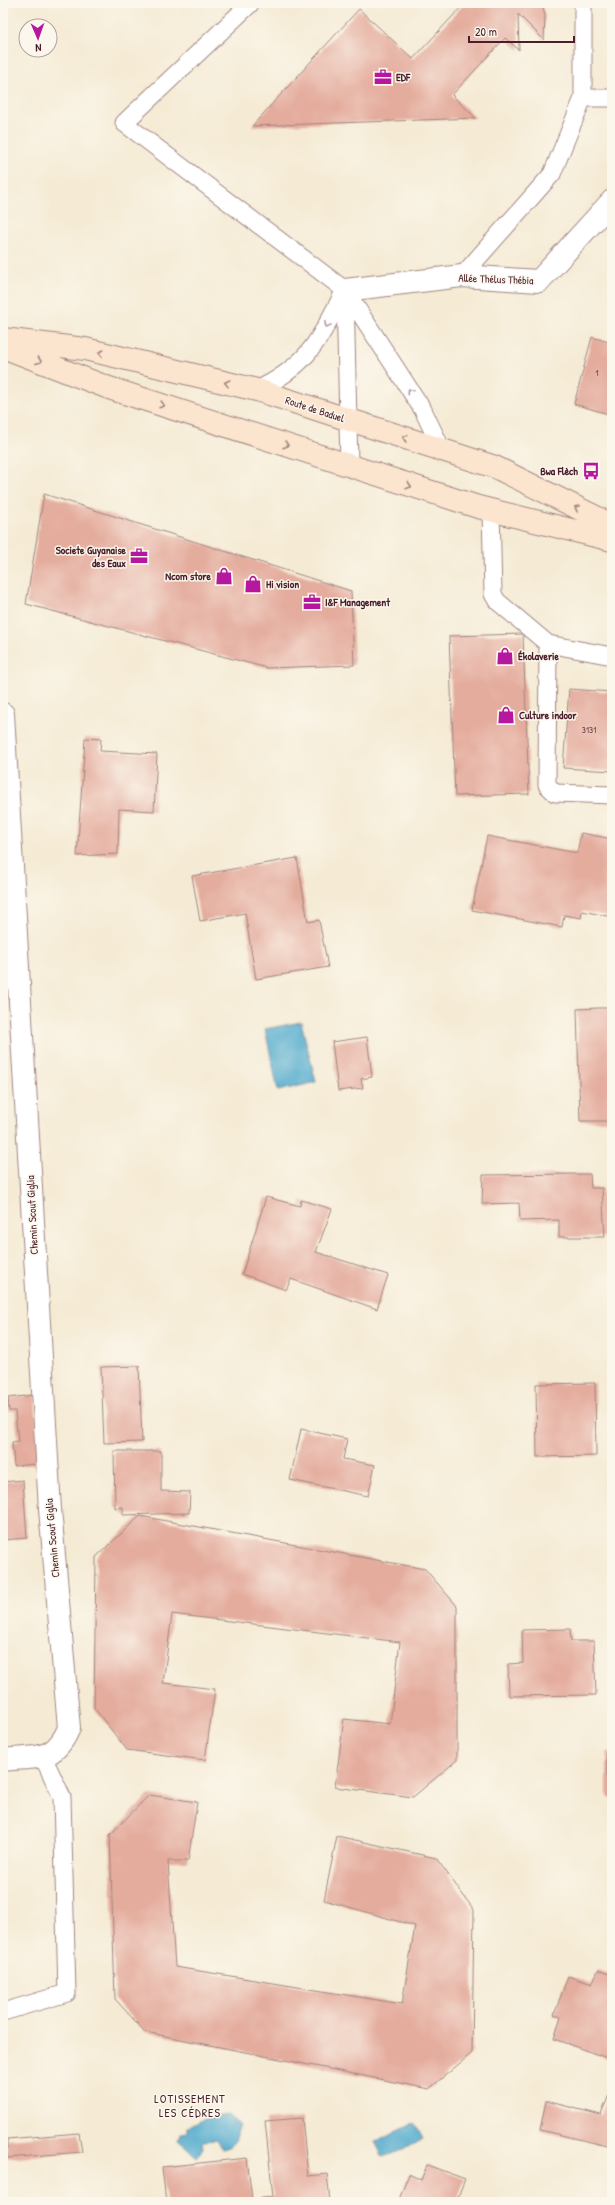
<svg xmlns="http://www.w3.org/2000/svg" width="615" height="2205" viewBox="0 0 615 2205" font-family="'Patrick Hand',sans-serif">
  <style>
    .water { fill: #51abce; stroke: #4e657c }
    .building { fill: #e4ac9d }
    .lines { fill: none; stroke-linecap: round; stroke-linejoin: round }
    .service-casing { stroke: #a08580; stroke-width: 19 }
    .minor-casing { stroke: #a08580; stroke-width: 24 }
    .secondary-casing { stroke: #a08580; stroke-width: 24 }
    .service { stroke: #fff; stroke-width: 17 }
    .minor { stroke: #fff; stroke-width: 22 }
    .secondary { stroke: #fbe5cf; stroke-width: 22 }
    .oneway { stroke: #ae9aa0 }
    .oneway2 { stroke: #a2827d }
    .labels { text-anchor: middle; dominant-baseline: central; stroke-width: 3; stroke-linejoin: round; paint-order: stroke }
    .number-label { font-size: 9px; fill: #704248 }
    .poi-label { font-size: 11px; font-weight: bold; fill: #4a1f2b; stroke: #fbf7ec; text-anchor: start }
    .street-label { font-size: 11px; fill: #4a1f2b; stroke: #fbf7ec }
    .neighbourhood-label { font-size: 12px; letter-spacing: 1px; fill: #4a1f2b; stroke: #fbf7ec }
  </style>
  <rect width="100%" height="100%" fill="#fbf7ec"/>
  <filter id="ink" filterUnits="userSpaceOnUse"><feTurbulence type="fractalNoise" baseFrequency=".025" numOctaves="2"/><feDisplacementMap in="SourceGraphic" scale="8" xChannelSelector="R" yChannelSelector="G"/><feConvolveMatrix kernelMatrix="1 2 1 2 8 2 1 2 1" color-interpolation-filters="sRGB"/></filter>
  <filter id="wash" filterUnits="userSpaceOnUse"><feTurbulence type="fractalNoise" baseFrequency=".012" numOctaves="4" result="noise"/><feDisplacementMap in="SourceGraphic" scale="16" xChannelSelector="R" yChannelSelector="G"/><feGaussianBlur stdDeviation="0.9" result="paint"/><feColorMatrix in="noise" values="0 0 0 0 0 0 0 0 0 0 0 0 0 0 0 0 0 1.4 0 .05"/><feComposite in="paint" operator="in"/></filter>
  <g filter="url(#wash)">
    <rect width="100%" height="100%" fill="#f5ebd5"/>
    <path class="water" d="M301,1022l15,60 -38,9 -13,-62z
      M229,2115l10,11 -3,7v7l-7,7 -7,2 -5,-9 -15,1 1,7 -6,8 -19,-16 2,-6 7,-1v-5l19,-10z
      M415,2123l8,15 -20,12 -20,7 -8,-15 22,-12z"/>
    <g id="blocks">
      <path class="building" d="M465,3h77l3,13 -1,24 -26,-26 1,36 -14,-12 -53,57 24,23 -224,8 107,-117 54,50z
        M592,337l20,6v72l-38,-11z
        M44,494l307,97 3,74 -87,3 -241,-64z
        M523,634l6,160 -74,2 -6,-160z
        M569,689l43,3v79l-49,-3z
        M85,738l16,1 -1,12 57,3 -3,57 -35,-2 -1,45 -41,2z
        M581,833l31,6v78l-30,-6 -1,7 -17,-3 -2,12 -90,-17 15,-74 90,17z
        M297,858l11,64 11,-2 9,47 -72,12 -11,-66 -45,8 -8,-45z
        M598,1008h14v113h-32l-3,-112z
        M367,1037l5,40 -11,2 2,9 -25,3 -6,-49z
        M577,1174h13l1,14h11l3,49h-46v-17l-39,1 -1,-18 -37,1 1,-29z
        M266,1197l34,9 1,-6 31,9 -16,43 72,23 -11,34 -86,-30 -5,11 -44,-16z
        M139,1366l3,76 -38,1 -3,-76z
        M595,1383l1,73 -59,1 -1,-73z
        M35,1395l4,69 -25,2 -2,-24 6,-1 -3,-30h-6l-1,-13z
        M301,1429l46,10 -4,20 32,6 -7,31 -78,-16z
        M114,1451h47v40l29,1 -1,21 -66,2v-8l-8,1z
        M23,1480l4,58 -24,2v-58z
        M140,1516l285,53 32,37v154l-44,37 -78,-10 9,-68 46,5 10,-82 -228,-28 -9,69 52,6 -10,71 -78,-10 -33,-42 2,-151z
        M570,1629l1,12h23l2,54 -87,1 -1,-32 15,-1 -1,-33z
        M607,1752h5v46h-5z
        M149,1795l48,7 -9,59h-20l7,106 227,37 13,-78 -91,-26 13,-64 99,22 38,52 -2,143 -43,36 -284,-57 -30,-33 -5,-164z
        M598,1970l14,5v80l-5,-2v5l-53,-19 7,-22 -7,-2 14,-39 24,8z
        M612,2087v60l-72,-17 6,-29 55,14z
        M302,2118l6,58 19,-2 3,28h-164l-4,-35 85,-9 5,41 21,-2 -8,-76z
        M79,2133l3,19 -75,6v-19z
        M427,2165l38,14 -9,23h-58l11,-28 12,6z"/>
    </g>
  </g>
  <g filter="url(#ink)">
    <use href="#blocks" fill-opacity="0" stroke="#a08580" stroke-width="1"/>
    <g class="lines">
      <g class="service-casing">
        <path id="service" d="M251,3l-127,120 221,167 78,120 19,40
          M583,98h29
          M462,276l90,-102 31,-76v-95
          M345,291l4,175
          M257,390c52,-25 61,-49 87,-98
          M491,510l2,84 4,7 51,43 64,12
          M548,644l-1,141 8,8 57,2
          M3,2012l64,-19 -5,-196 -19,-40"/>
      </g>
      <g class="minor-casing">
        <path id="minor" d="M345,290l117,-14 77,5 73,-80
          M3,714l47,795 19,219c-15,35 -33,28 -66,32"/>
      </g>
      <g class="secondary-casing">
        <path id="secondary" d="M3,339l82,10 172,41 238,77 117,58
          M3,347l106,41 369,119 134,33"/>
      </g>
      <use href="#service" class="service"/>
      <use href="#minor" class="minor"/>
      <use href="#secondary" class="secondary"/>
    </g>
    <defs><path id="oneway-chevron" d="M-2-3.5L2.5 0L-2 3.5" fill="none" stroke-width="1.6" stroke-linecap="round" stroke-linejoin="round"/></defs>
    <g class="oneway">
      <use href="#oneway-chevron" transform="translate(327 325) rotate(118)"/>
      <use href="#oneway-chevron" transform="translate(410 391) rotate(-123)"/>
    </g>
    <g class="oneway2">
      <use href="#oneway-chevron" transform="translate(101 353) rotate(-166)"/>
      <use href="#oneway-chevron" transform="translate(39 361) rotate(21)"/>
      <use href="#oneway-chevron" transform="translate(227 383) rotate(-166)"/>
      <use href="#oneway-chevron" transform="translate(162 405) rotate(18)"/>
      <use href="#oneway-chevron" transform="translate(405 438) rotate(-162)"/>
      <use href="#oneway-chevron" transform="translate(286 445) rotate(19)"/>
      <use href="#oneway-chevron" transform="translate(409 486) rotate(18)"/>
      <use href="#oneway-chevron" transform="translate(577 508) rotate(-154)"/>
    </g>
  </g>
  <defs>
    <g id="office-bare" transform="scale(1.38)"><path d="M-6-3h4V-5.5h4V-3h4V5H-6ZM-1-4.5V-3h2v-1.5ZM-6 0V1H6V0Z" fill="#b5179e" stroke="#fbf7ec" stroke-width="2.5" paint-order="stroke"/></g>
    <g id="bus-bare" transform="scale(1.38)"><path d="M-5-6H5V4H4V6H2V4H-2V6H-4V4H-5ZM-3.5-4V0h7V-4ZM-3.5 1.2v1.5H-2V1.2ZM2 1.2v1.5H3.5V1.2Z" fill="#b5179e" stroke="#fbf7ec" stroke-width="2.5" paint-order="stroke"/></g>
    <g id="shop-bare" transform="scale(1.38)"><path d="M-5-2.5h2.3a2.7 3.5 0 0 1 5.4 0H5L5.5 6h-11ZM-1.5-2.5h3a1.5 2.3 0 0 0-3 0Z" fill="#b5179e" stroke="#fbf7ec" stroke-width="2.5" paint-order="stroke"/></g>
  </defs>
  <g fill-rule="evenodd">
    <use href="#office-bare" x="383" y="77"/>
    <use href="#bus-bare" x="591" y="471"/>
    <use href="#office-bare" x="139" y="556"/>
    <use href="#shop-bare" x="224" y="576"/>
    <use href="#shop-bare" x="253" y="584"/>
    <use href="#office-bare" x="312" y="602"/>
    <use href="#shop-bare" x="505" y="656"/>
    <use href="#shop-bare" x="506" y="715"/>
  </g>
  <g class="labels">
    <g class="number-label">
      <text x="597" y="373">1</text>
      <text x="589" y="730">3131</text>
    </g>
    <g class="poi-label">
      <text x="396" y="77">EDF</text>
      <text x="578" y="471" text-anchor="end">Bwa Flèch</text>
      <text x="126" y="550" text-anchor="end">Societe Guyanaise<tspan x="126" dy="13">des Eaux</tspan></text>
      <text x="211" y="576" text-anchor="end">Ncom store</text>
      <text x="266" y="584">Hi vision</text>
      <text x="325" y="602">I&amp;F Management</text>
      <text x="518" y="656">Ékolaverie</text>
      <text x="519" y="715">Culture indoor</text>
    </g>
    <g class="street-label">
      <text transform="translate(496 279) rotate(2)">Allée Thélus Thébia</text>
      <text transform="translate(315 409) rotate(18)">Route de Baduel</text>
      <text transform="translate(32 1215) rotate(-93)">Chemin Scout Giglia</text>
      <text transform="translate(52 1538) rotate(-95)">Chemin Scout Giglia</text>
    </g>
    <g class="neighbourhood-label">
      <text x="190" y="2098">LOTISSEMENT<tspan x="190" dy="14">LES CÉDRES</tspan></text>
    </g>
  </g>
  <rect width="615" height="2205" fill="none" stroke="#fbf7ec" stroke-width="16"/>
  <g transform="translate(38 38) rotate(178)"><circle r="19" fill="#fbf7ec" stroke="#b4a19f"/>
  <path d="M0-3L7 15L0 10L-7 15Z" fill="#b5179e"/>
  <text y="-6" font-size="11" font-weight="bold" text-anchor="middle" fill="#4a1f2b">N</text>
  </g>
  <path d="M469 36v6h105v-6" fill="none" stroke="#4a1f2b" stroke-width="2"/>
  <text x="475" y="36" font-size="12" fill="#4a1f2b" stroke="#fbf7ec" stroke-width="3" paint-order="stroke">20 m</text>
</svg>
